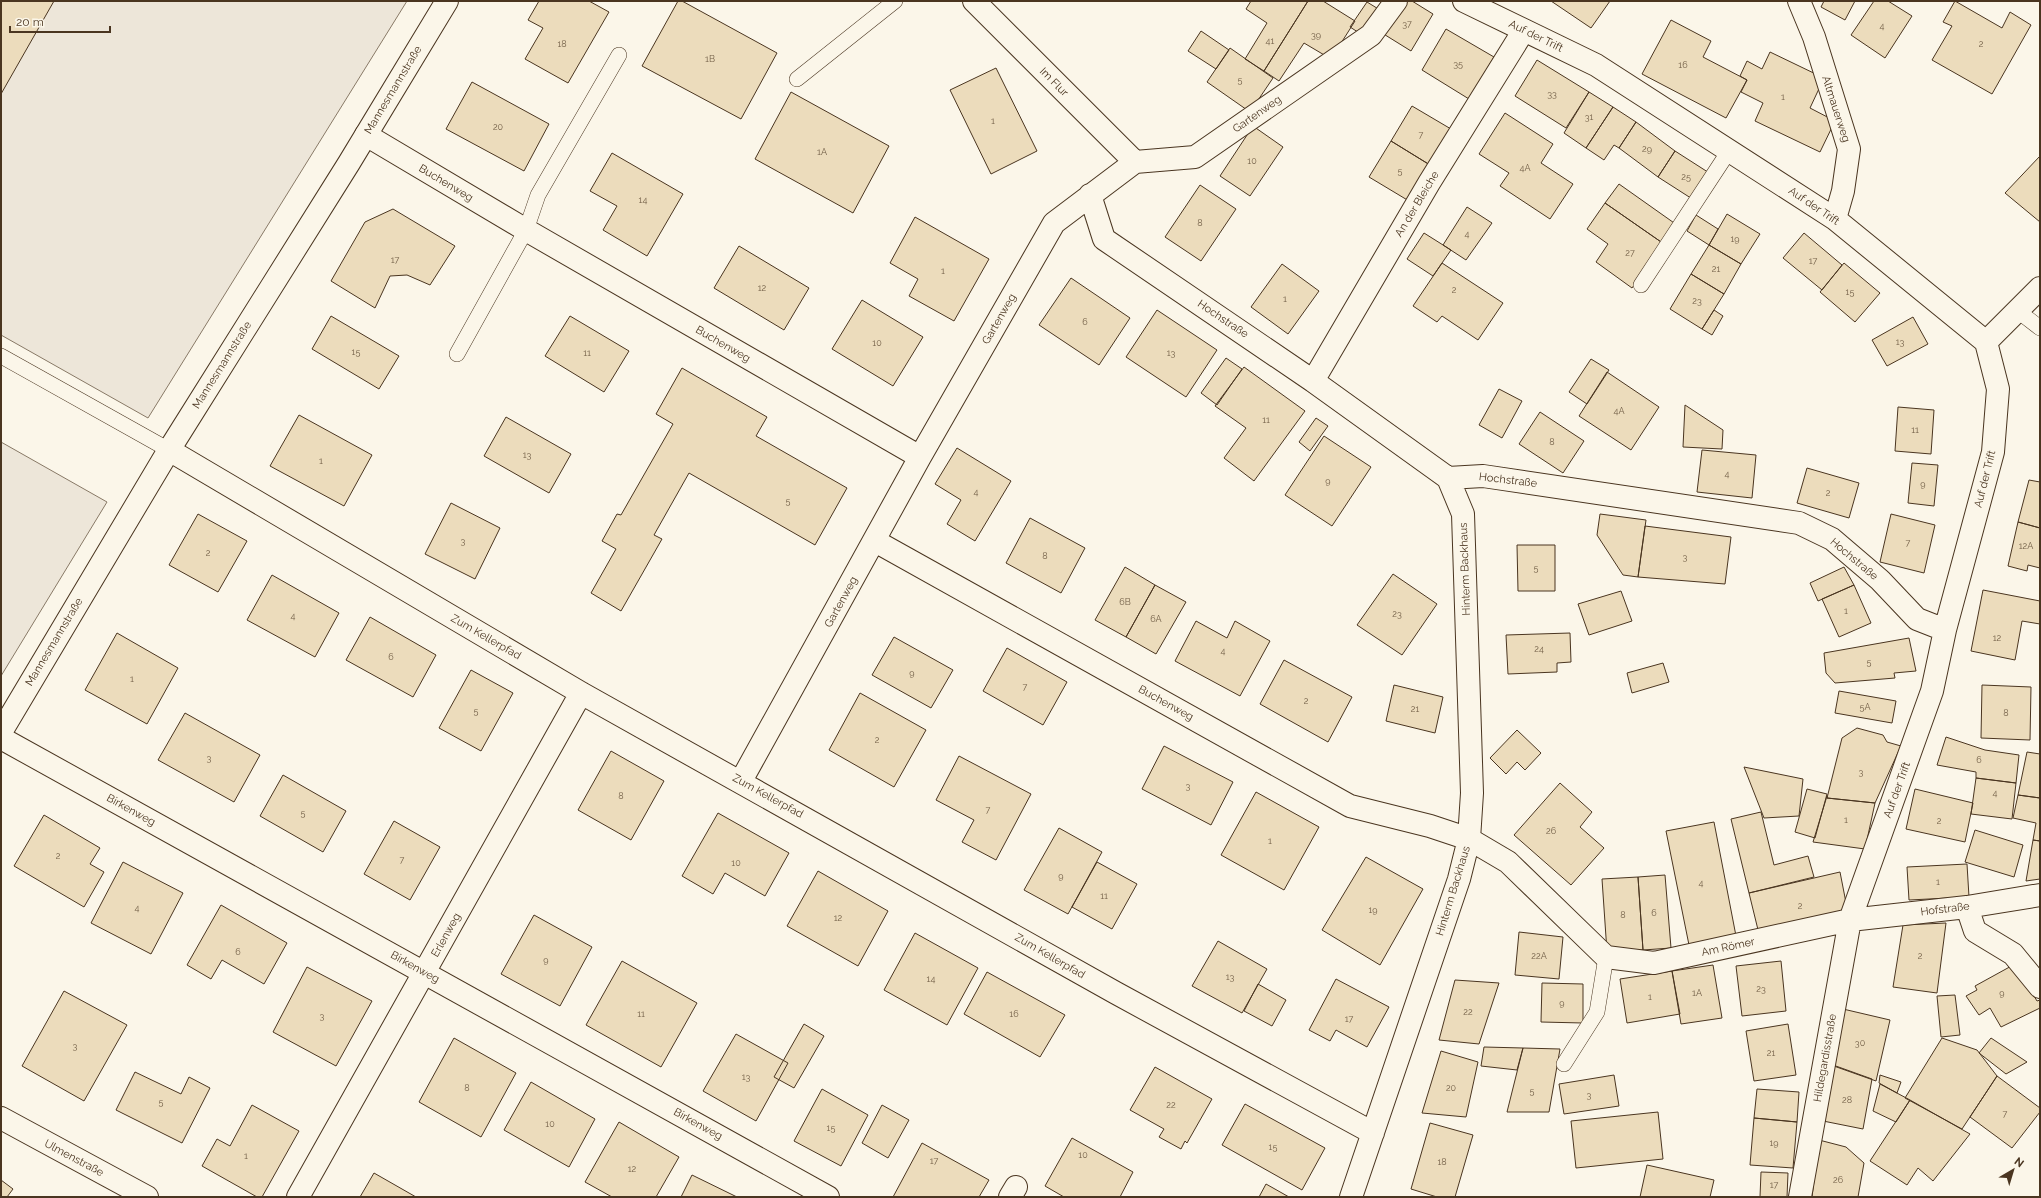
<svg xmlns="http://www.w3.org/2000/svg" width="2041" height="1198" viewBox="0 0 2041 1198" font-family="Raleway,sans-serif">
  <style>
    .green { fill: #ede6d9; stroke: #887966 }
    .building { fill: #ecdcbc; stroke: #4a3520 }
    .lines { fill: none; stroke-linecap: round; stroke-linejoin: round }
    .service-casing { stroke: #4a3520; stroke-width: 16 }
    .minor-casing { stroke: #4a3520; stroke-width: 24 }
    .tertiary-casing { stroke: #4a3520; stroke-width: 24 }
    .service { stroke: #fbf6e9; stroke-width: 15 }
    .minor { stroke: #fbf6e9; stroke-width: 22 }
    .tertiary { stroke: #fbf6e9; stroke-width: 22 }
    .labels { text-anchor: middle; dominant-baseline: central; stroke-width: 3; stroke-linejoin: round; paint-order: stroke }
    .number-label { font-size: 9px; fill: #725f47 }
    .street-label { font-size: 11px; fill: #4a3520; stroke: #fbf6e9 }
  </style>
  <rect width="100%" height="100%" fill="#fbf6e9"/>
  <path class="green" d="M1,1h406l-259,417 -147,-83z
    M1,442l106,60 -106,174z"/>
  <path class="building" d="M1,1h53l-53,93z
    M539,1h50l20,11 -41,71 -43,-24 18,-31 -15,-8z
    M678,1h4l95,52 -36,66 -99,-53z
    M1251,1h57l-44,70 -19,-12 22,-36 -21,-14z
    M1308,1h15l32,20 -24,38 -27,-16 -25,38 -15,-10z
    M1401,1h11l21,13 -22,37 -29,-18z
    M1551,1h59l-19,27z
    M1824,1h31l-10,19 -24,-13z
    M1874,1h14l24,15 -27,42 -34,-23z
    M1955,1l47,27 8,-16 21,13 -39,69 -60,-34 20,-34 -9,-4z
    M1367,2l13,8 -16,26 -14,-9z
    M1671,20l40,21 -8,16 44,23 -21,38 -84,-44z
    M1446,29l48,28 -25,42 -47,-29z
    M1201,31l28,19 -13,19 -28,-18z
    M1230,48l43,30 -23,34 -43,-30z
    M1770,52l54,26 -14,30 25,13 -15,31 -65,-31 8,-18 -22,-11 6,-12 -7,-4 7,-15 15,8z
    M1537,60l52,32 -23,36 -51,-32z
    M996,68l41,83 -46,23 -41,-84z
    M472,82l77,42 -25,47 -78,-42z
    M791,92l98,54 -36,67 -98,-54z
    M1589,92l24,15 -27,41 -22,-15z
    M1412,106l39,23 -21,36 -39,-24z
    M1613,107l23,15 -17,26 -5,-3 -10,15 -18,-12z
    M1505,113l48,31 -12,19 32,21 -23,35 -50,-33 9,-13 -30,-19z
    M1636,122l39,29 -17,26 -39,-29z
    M1253,126l30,21 -33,49 -30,-20z
    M1391,141l39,24 -21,36 -40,-24z
    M1675,151l39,25 -17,26 -39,-25z
    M612,153l71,41 -36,62 -44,-26 14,-24 -27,-15z
    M2040,156v66l-35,-29z
    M1619,184l58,41 -13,19 -59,-41z
    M1200,185l36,24 -35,52 -36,-24z
    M1605,203l59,41 -32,44 -36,-26 12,-18 -21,-15z
    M1467,207l25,16 -26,37 -23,-15z
    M393,209l62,37 -25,39 -23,-10 -17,1 -15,32 -44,-27 34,-59z
    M1727,214l33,20 -19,30 -32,-19z
    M1696,215l22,14 -9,16 -22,-14z
    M915,217l74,42 -35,62 -45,-25 9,-17 -28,-16z
    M1424,233l27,17 -18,26 -26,-17z
    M1804,233l38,32 -20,25 -39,-32z
    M1709,245l32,19 -17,30 -33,-20z
    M739,246l70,42 -25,42 -70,-42z
    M1442,263l61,40 -25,37 -36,-24 -5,6 -24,-16z
    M1844,263l36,30 -25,29 -35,-30z
    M1282,264l37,27 -31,43 -37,-27z
    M1691,274l33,20 -22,35 -32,-20z
    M1071,278l59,40 -31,47 -60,-40z
    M862,300l61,37 -30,49 -61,-37z
    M1157,310l60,40 -31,47 -60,-40z
    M1714,310l9,6 -11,19 -10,-6z
    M331,316l68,40 -20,33 -67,-40z
    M570,316l59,35 -25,41 -59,-36z
    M1913,317l15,27 -41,22 -15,-26z
    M1226,358l16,11 -25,36 -16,-12z
    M1591,359l18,11 -22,34 -18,-12z
    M1244,367l61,44 -51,70 -30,-23 22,-30 -31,-22z
    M682,368l85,49 -11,19 91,52 -32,57 -126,-72 -35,62 8,4 -41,72 -30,-18 25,-44 -14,-8 15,-27 4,1 52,-91 -17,-10z
    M1607,372l52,35 -28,43 -52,-34z
    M1499,389l23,12 -20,37 -23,-13z
    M1685,405l38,25 -1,19 -39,-2z
    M1898,407l36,3 -3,44 -36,-3z
    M1540,412l44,29 -21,32 -44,-29z
    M299,415l73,40 -28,51 -74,-40z
    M506,417l65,37 -22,39 -65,-37z
    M1316,418l12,8 -18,25 -11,-9z
    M1324,436l47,31 -39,59 -47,-31z
    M957,448l54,33 -36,60 -28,-17 14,-24 -26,-16z
    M1702,450l54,5 -4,43 -55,-6z
    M1912,463l26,2 -4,41 -26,-3z
    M1807,468l52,15 -10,35 -52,-15z
    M2029,480l11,2v46l-22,-6z
    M451,503l49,25 -25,51 -50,-25z
    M198,514l49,27 -29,51 -49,-27z
    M1600,514l46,6 -8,57 -15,-2 -26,-40z
    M1891,514l44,11 -11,48 -44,-11z
    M1030,518l55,30 -24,45 -55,-30z
    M2018,522l22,6v40l-12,-3 -1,6 -19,-5z
    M1645,526l86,11 -6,47 -87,-7z
    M1517,545h38v46h-37z
    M1125,567l30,18 -29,52 -31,-17z
    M1844,567l10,18 -36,16 -8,-18z
    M1393,574l44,30 -35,51 -45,-30z
    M272,575l67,38 -24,44 -68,-37z
    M1155,585l31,17 -30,52 -30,-17z
    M1854,585l17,38 -32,14 -17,-38z
    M1983,590l57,11v23l-18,-3 -7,39 -44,-9z
    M1621,591l11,30 -43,14 -11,-31z
    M370,617l66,38 -23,42 -67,-37z
    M1196,621l31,17 8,-17 35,20 -30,55 -65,-35z
    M117,633l61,35 -31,56 -62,-34z
    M1570,633l1,29 -14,1v9l-49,2 -2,-39z
    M894,637l59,33 -22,38 -59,-33z
    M1909,638l7,33 -22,2 1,5 -60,5 -9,-10 -2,-20z
    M1007,648l60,34 -24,43 -60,-34z
    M1284,660l68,37 -24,45 -68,-38z
    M1663,663l6,19 -37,11 -5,-20z
    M471,670l42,23 -32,58 -42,-23z
    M1394,685l49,12 -8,36 -49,-12z
    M1982,685l49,2 -1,53 -49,-2z
    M1839,691l57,10 -4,22 -57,-10z
    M860,693l66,37 -32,57 -65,-37z
    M185,713l75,42 -26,47 -76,-42z
    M1857,728l26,7 4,7 14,4 -26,57 -48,-5 15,-60z
    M1517,730l24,23 -16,17 -8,-8 -11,12 -16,-16z
    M1946,737l39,13 34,5 -3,28 -40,-5v-6l-39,-7z
    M1164,746l69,36 -22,43 -69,-36z
    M611,751l53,30 -33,59 -53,-30z
    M2027,752l13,2v44l-22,-3z
    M959,756l72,38 -35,66 -34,-18 12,-22 -38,-20z
    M1744,767l59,12 -4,37 -35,2z
    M283,775l63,36 -23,41 -63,-36z
    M1976,778l40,5 -4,36 -41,-5z
    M1560,783l32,29 -12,15 24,21 -33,37 -57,-50z
    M1807,789l20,5 -12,44 -20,-6z
    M1915,789l58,14 -8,39 -59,-13z
    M1256,792l63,35 -35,63 -63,-35z
    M2018,795l22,3v43l-7,-1 3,-17 -23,-5z
    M1827,796v2l48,5 -10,46 -52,-7z
    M1761,812l13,53 34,-9 6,21 -65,16 -18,-74z
    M718,813l71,40 -24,43 -40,-23 -12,21 -31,-18z
    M44,815l56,33 -10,16 14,8 -20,35 -70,-41z
    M394,821l46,26 -30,53 -46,-26z
    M1714,822l22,114 -47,9 -23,-114z
    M1059,828l43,24 -34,62 -44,-24z
    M1975,830l48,15 -9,32 -49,-15z
    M2033,840l7,1v38l-14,2z
    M1366,857l57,32 -43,76 -58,-35z
    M123,862l60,31 -32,61 -60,-31z
    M1097,862l40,22 -25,45 -40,-22z
    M1967,864l2,33 -60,3 -2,-33z
    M818,871l70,40 -30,55 -71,-40z
    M1840,872l9,46 -89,20 -11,-45z
    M1665,875l6,73 -28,2 -5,-73z
    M1638,877l5,73 -36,2 -5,-73z
    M221,905l66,38 -23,41 -42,-24 -11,19 -24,-14z
    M534,915l58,32 -32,59 -59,-32z
    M1946,923l-9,70 -44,-6 10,-62z
    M1519,932l44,5 -4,42 -44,-4z
    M915,933l63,35 -31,57 -63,-35z
    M1218,941l49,28 -25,44 -50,-27z
    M622,961l75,42 -36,64 -75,-42z
    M1781,961l5,50 -44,5 -6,-50z
    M2015,964l22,37 3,-1v8l-39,19 -11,-19 -11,7 -13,-19 11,-6 -2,-4z
    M1713,965l9,53 -41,6 -9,-53z
    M307,967l65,34 -36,65 -63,-34z
    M1672,971l8,43 -53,9 -7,-44z
    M987,972l78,43 -25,42 -76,-43z
    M1336,979l53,28 -22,40 -31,-17 -6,11 -21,-11z
    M1455,980l44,3 -20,61 -40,-4z
    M1542,983l41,1v39l-42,-1z
    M1258,984l28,16 -14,26 -28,-15z
    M64,991l63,34 -43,76 -62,-35z
    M1955,995l5,40 -19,2 -4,-41z
    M1843,1009l47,11 -14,61 -45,-16z
    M804,1024l20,12 -30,52 -20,-11z
    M1788,1024l8,51 -42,6 -8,-50z
    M736,1034l52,29 -32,58 -53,-30z
    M454,1038l62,35 -35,64 -62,-35z
    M1942,1038l35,12 20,26 -35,53 -57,-31z
    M1991,1038l36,24 -21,12 -27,-21z
    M1484,1047l39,1 -6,22 -36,-4z
    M1523,1048l37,1 -11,63h-42z
    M1441,1051l37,11 -12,55 -44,-4z
    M1833,1065l39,14 -9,50 -40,-8z
    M1155,1067l57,32 -25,44 -2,-2 -4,8 -22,-12 5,-8 -34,-19z
    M135,1072l46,22 8,-17 21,11 -28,55 -66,-33z
    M1614,1075l5,31 -55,8 -5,-30z
    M1880,1075l21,7 -4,11 -18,-10z
    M1997,1076l43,32v4l-28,36 -42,-31z
    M531,1082l64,37 -26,48 -65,-37z
    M1880,1084l30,16 -14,22 -23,-11z
    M822,1089l46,26 -27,51 -47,-25z
    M1757,1089l42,3 -2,30 -43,-4z
    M1910,1100l60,34 -37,47 -15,-13 -11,17 -37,-24z
    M1245,1104l80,44 -23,42 -80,-45z
    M252,1105l47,26 -37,66h-5l-55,-31 15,-27 13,7z
    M882,1105l27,15 -21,38 -26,-15z
    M1658,1112l5,47 -87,9 -5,-47z
    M1754,1118l43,4 -4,46 -43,-3z
    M619,1122l60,35 -23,40h-44l-27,-15z
    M1430,1123l43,12 -18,62h-18l-26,-8z
    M1072,1138l61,34 -13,25h-56l-19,-11z
    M1819,1140l27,7 18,16 -6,34h-46z
    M922,1143l67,37 -10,17h-86z
    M1647,1165l67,15 -4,17h-70z
    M1761,1172l27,1 -1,24h-27z
    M374,1173l42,24h-56z
    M692,1175l45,22h-56z
    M1,1180l12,9 -6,8h-6z
    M1266,1184l23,13h-30z"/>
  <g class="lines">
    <g class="service-casing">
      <path id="service" d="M797,79l98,-78
        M1641,285l88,-134
        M2018,311l22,17
        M457,354l69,-124 12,-35 81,-140
        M1,356l168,94
        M1564,1064l33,-52 9,-55"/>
    </g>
    <g class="minor-casing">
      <path id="minor" d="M974,1l161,161
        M1464,1l132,64 239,154 151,123 12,47 -5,63 -48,178 -13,61 -82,229 -50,277
        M1799,1l15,36 35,112 -6,42 -8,28
        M366,135l160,95 394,227
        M1090,195l14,44 209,142 135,97 35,-2 316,47 33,16 48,41 37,39 28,11
        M1986,342l54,-54
        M1313,381l116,-198 95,-153
        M169,450l412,243 535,300 257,140
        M875,541l475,265 80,20 39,13 39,23 98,95 48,6 196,-43 117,-13 73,-12
        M1,738l827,459
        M741,781l179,-324 134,-234 81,-61 60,-5 176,-122 25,-34
        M1967,907l8,24 38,23 27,33
        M1,1118l146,79
        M298,1197l283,-504
        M1010,1197l6,-10
        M1351,1197l108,-318 10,-40 3,-46 -9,-279 -15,-36"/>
    </g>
    <g class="tertiary-casing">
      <path id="tertiary" d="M1,732l168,-282 180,-287 98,-162"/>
    </g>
    <use href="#service" class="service"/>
    <use href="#minor" class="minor"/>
    <use href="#tertiary" class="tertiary"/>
  </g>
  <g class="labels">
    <g class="number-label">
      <text x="1407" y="24">37</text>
      <text x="1882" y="26">4</text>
      <text x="1316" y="35">39</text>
      <text x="1270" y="41">41</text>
      <text x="562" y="44">18</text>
      <text x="1981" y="44">2</text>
      <text x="710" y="59">1B</text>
      <text x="1458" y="64">35</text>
      <text x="1683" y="65">16</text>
      <text x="1240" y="80">5</text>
      <text x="1552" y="94">33</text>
      <text x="1783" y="97">1</text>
      <text x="1589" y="117">31</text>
      <text x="993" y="121">1</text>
      <text x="498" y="127">20</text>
      <text x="1421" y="135">7</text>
      <text x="1647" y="149">29</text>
      <text x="822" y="152">1A</text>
      <text x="1252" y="161">10</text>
      <text x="1525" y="168">4A</text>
      <text x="1400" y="171">5</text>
      <text x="1686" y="177">25</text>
      <text x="643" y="200">14</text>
      <text x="1200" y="223">8</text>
      <text x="1467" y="234">4</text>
      <text x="1735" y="239">19</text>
      <text x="1630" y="253">27</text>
      <text x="395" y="260">17</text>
      <text x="1813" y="261">17</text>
      <text x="1716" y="269">21</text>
      <text x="943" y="271">1</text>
      <text x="762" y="288">12</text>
      <text x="1454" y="290">2</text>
      <text x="1850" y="292">15</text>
      <text x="1285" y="299">1</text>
      <text x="1697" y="301">23</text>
      <text x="1085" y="322">6</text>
      <text x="1900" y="342">13</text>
      <text x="877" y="343">10</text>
      <text x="356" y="352">15</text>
      <text x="587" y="353">11</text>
      <text x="1171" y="353">13</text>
      <text x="1619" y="411">4A</text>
      <text x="1266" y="420">11</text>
      <text x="1915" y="430">11</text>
      <text x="1552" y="442">8</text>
      <text x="527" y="455">13</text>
      <text x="321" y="461">1</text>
      <text x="1727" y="474">4</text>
      <text x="1328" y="481">9</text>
      <text x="1923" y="484">9</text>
      <text x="976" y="492">4</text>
      <text x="1828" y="493">2</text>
      <text x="788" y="501">5</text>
      <text x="463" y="541">3</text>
      <text x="1908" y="543">7</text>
      <text x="2026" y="546">12A</text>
      <text x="208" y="553">2</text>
      <text x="1045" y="556">8</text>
      <text x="1685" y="557">3</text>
      <text x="1536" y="568">5</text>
      <text x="1125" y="602">6B</text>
      <text x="1846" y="611">1</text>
      <text x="1397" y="614">23</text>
      <text x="293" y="616">4</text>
      <text x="1156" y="619">6A</text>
      <text x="1997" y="638">12</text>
      <text x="1539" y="649">24</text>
      <text x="1223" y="651">4</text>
      <text x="391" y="657">6</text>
      <text x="1869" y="662">5</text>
      <text x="912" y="673">9</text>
      <text x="132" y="679">1</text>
      <text x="1025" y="687">7</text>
      <text x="1306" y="701">2</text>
      <text x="1865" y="707">5A</text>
      <text x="1415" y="709">21</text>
      <text x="476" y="711">5</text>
      <text x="2006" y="713">8</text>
      <text x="877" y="740">2</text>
      <text x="209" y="758">3</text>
      <text x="1979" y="760">6</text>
      <text x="1861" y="772">3</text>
      <text x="1188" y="786">3</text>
      <text x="1995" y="793">4</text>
      <text x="621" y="796">8</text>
      <text x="988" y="810">7</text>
      <text x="303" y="813">5</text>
      <text x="1846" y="820">1</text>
      <text x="1939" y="821">2</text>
      <text x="1551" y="831">26</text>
      <text x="1270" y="841">1</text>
      <text x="58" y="856">2</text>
      <text x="402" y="860">7</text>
      <text x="736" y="863">10</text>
      <text x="1061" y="876">9</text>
      <text x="1938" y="882">1</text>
      <text x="1701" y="883">4</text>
      <text x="1104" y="896">11</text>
      <text x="1800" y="906">2</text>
      <text x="137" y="908">4</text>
      <text x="1373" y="910">19</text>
      <text x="1654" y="913">6</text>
      <text x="1623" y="915">8</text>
      <text x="838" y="918">12</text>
      <text x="238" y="952">6</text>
      <text x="1539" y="956">22A</text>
      <text x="1920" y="956">2</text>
      <text x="546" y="960">9</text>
      <text x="1230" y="977">13</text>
      <text x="931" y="979">14</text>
      <text x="1761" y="989">23</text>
      <text x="1697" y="993">1A</text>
      <text x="2002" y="993">9</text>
      <text x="1650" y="997">1</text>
      <text x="1562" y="1003">9</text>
      <text x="1468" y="1012">22</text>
      <text x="641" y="1014">11</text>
      <text x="1014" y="1014">16</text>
      <text x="322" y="1016">3</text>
      <text x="1349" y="1019">17</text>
      <text x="1860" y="1043">30</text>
      <text x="75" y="1046">3</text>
      <text x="1771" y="1053">21</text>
      <text x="746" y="1077">13</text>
      <text x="467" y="1088">8</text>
      <text x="1451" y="1088">20</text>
      <text x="1532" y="1091">5</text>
      <text x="1589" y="1095">3</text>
      <text x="1847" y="1100">28</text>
      <text x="161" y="1102">5</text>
      <text x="1171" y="1105">22</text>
      <text x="2005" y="1114">7</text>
      <text x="550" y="1124">10</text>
      <text x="831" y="1128">15</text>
      <text x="1774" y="1143">19</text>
      <text x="1273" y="1147">15</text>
      <text x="1083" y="1155">10</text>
      <text x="246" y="1156">1</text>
      <text x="934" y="1161">17</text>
      <text x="1442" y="1162">18</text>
      <text x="632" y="1169">12</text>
      <text x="1838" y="1180">26</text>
      <text x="1774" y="1185">17</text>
    </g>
    <g class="street-label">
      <text transform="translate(1536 36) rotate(26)">Auf der Trift</text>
      <text transform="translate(1054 82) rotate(45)">Im Flur</text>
      <text transform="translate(393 90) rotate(-59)">Mannesmannstraße</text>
      <text transform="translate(1836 109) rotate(72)">Altmauerweg</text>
      <text transform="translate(1257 114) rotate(-35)">Gartenweg</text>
      <text transform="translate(446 183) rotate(31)">Buchenweg</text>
      <text transform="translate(1417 204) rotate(-59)">An der Bleiche</text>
      <text transform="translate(1814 206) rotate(34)">Auf der Trift</text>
      <text transform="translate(999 319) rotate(-60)">Gartenweg</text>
      <text transform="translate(1223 319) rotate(34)">Hochstraße</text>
      <text transform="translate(723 344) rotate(30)">Buchenweg</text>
      <text transform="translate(222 365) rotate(-58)">Mannesmannstraße</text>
      <text transform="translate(1985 479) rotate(-76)">Auf der Trift</text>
      <text transform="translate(1508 480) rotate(7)">Hochstraße</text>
      <text transform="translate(1854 559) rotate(40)">Hochstraße</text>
      <text transform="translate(1465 569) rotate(-92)">Hinterm Backhaus</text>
      <text transform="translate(841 602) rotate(-61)">Gartenweg</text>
      <text transform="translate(486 637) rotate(30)">Zum Kellerpfad</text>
      <text transform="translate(54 642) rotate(-59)">Mannesmannstraße</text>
      <text transform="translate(1166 703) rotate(29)">Buchenweg</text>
      <text transform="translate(1897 790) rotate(-70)">Auf der Trift</text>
      <text transform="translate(768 796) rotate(29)">Zum Kellerpfad</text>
      <text transform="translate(131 810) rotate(29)">Birkenweg</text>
      <text transform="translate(1453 891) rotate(-73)">Hinterm Backhaus</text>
      <text transform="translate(1945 909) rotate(-7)">Hofstraße</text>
      <text transform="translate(446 935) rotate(-61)">Erlenweg</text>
      <text transform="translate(1728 947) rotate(-12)">Am Römer</text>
      <text transform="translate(1050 956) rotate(30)">Zum Kellerpfad</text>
      <text transform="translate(415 967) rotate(29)">Birkenweg</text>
      <text transform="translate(1825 1058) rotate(-80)">Hildegardisstraße</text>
      <text transform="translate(698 1124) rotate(29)">Birkenweg</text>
      <text transform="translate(74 1158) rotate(28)">Ulmenstraße</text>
    </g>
  </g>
  <rect width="2041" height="1198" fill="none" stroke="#4a3520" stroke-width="4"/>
  <g transform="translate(2013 1170) rotate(38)" stroke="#fbf6e9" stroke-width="3" paint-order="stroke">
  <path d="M0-3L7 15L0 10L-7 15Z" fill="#4a3520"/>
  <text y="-6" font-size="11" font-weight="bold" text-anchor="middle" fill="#4a3520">N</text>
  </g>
  <path d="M10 26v6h100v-6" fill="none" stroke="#4a3520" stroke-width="2"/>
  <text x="16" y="26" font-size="12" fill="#4a3520" stroke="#fbf6e9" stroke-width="3" paint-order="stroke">20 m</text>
</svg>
